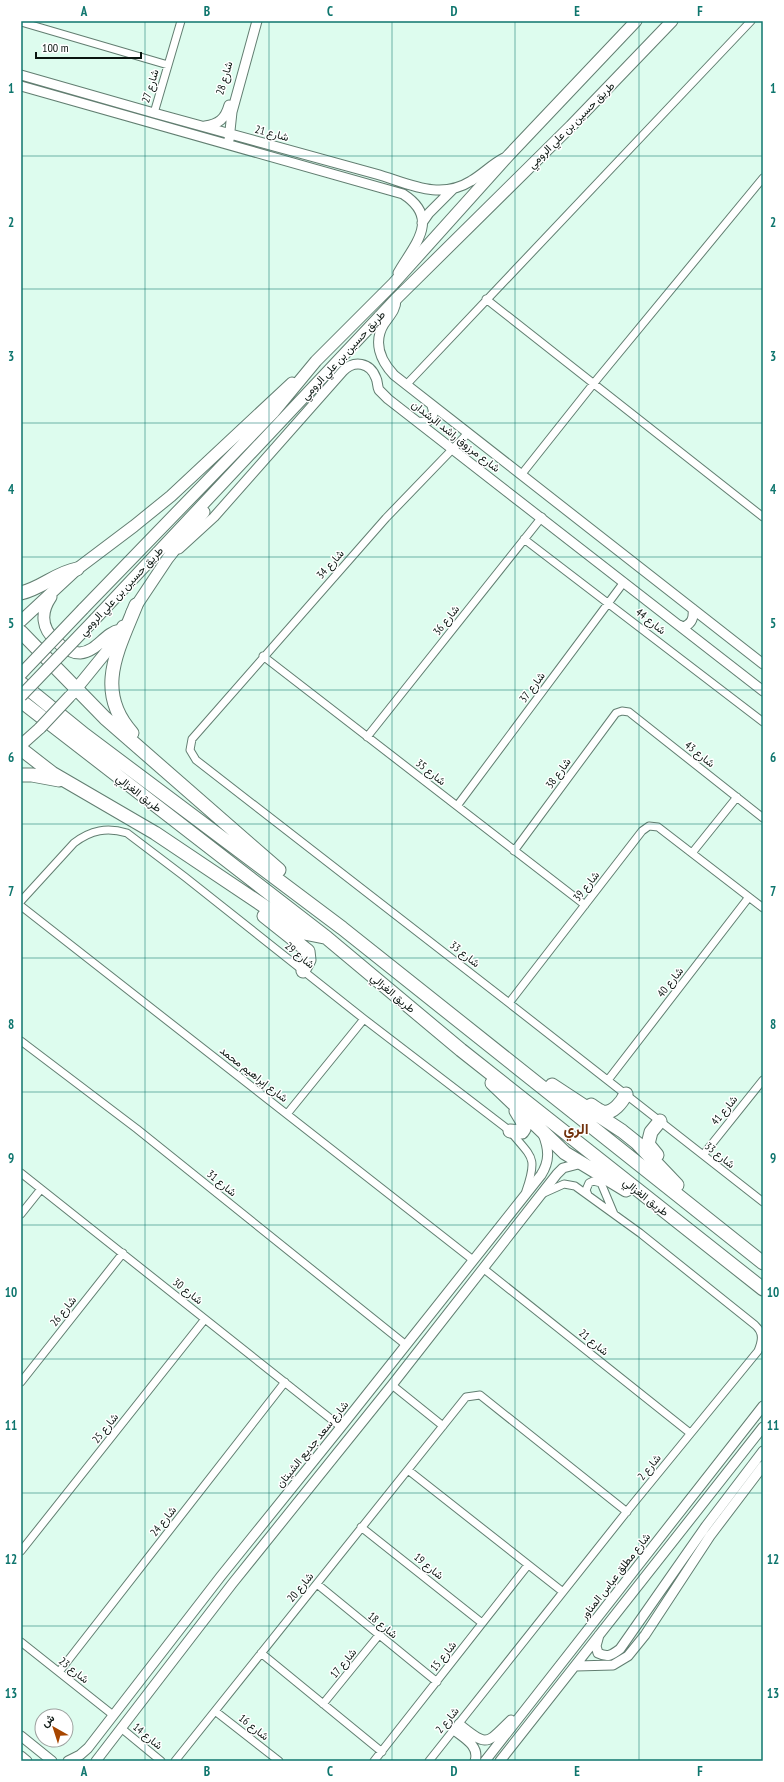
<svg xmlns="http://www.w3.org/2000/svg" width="784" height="1782" viewBox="0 0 784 1782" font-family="'PT Sans Narrow',Vazirmatn,sans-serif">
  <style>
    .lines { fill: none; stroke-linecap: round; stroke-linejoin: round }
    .minor-casing { stroke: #627e71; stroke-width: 9 }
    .tertiary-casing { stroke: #627e71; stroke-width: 11 }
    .trunk-casing { stroke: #627e71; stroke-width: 13 }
    .motorway-casing { stroke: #627e71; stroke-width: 15 }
    .minor { stroke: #fff; stroke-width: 7 }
    .tertiary { stroke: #fff; stroke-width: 9 }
    .trunk { stroke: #fff; stroke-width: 11 }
    .motorway { stroke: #fff; stroke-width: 13 }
    .trunk-bridge-casing { stroke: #627e71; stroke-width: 13; stroke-linecap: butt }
    .trunk-bridge { stroke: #fff; stroke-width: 11 }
    .grid { fill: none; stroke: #0f766e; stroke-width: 1; stroke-opacity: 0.55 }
    .labels { text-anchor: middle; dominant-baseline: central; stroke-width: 3; stroke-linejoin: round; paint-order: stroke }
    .street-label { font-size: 11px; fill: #0a1510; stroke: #fff }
    .district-label { font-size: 15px; font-weight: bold; fill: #71320d; stroke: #fff }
    .neatline { fill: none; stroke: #0f766e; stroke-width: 1.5 }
    .grid-label { font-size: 13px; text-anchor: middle; font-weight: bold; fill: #0f766e }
  </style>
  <rect width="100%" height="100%" fill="#ddfcee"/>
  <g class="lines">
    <g class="minor-casing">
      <path id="minor" d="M21,22l147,43
        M154,113l27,-92
        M486,299l277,218
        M406,385l345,-364
        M468,433l-82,85 -194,221 -2,11 6,10 313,243 254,199
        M521,475l73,-92 169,-205
        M524,539l239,183
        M263,656l322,249
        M367,737l175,-220
        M457,806l167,-224
        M514,851l102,-138 6,-2 7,1 134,106
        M692,853l45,-56
        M21,901l53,-58c17,-13 33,-16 53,-10l58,44 179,142 146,112c22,27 28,25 16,60
        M21,906l452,354
        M509,1003l133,-172 7,-5 9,1 105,81
        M21,1041l116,88 269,216
        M608,1080l141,-183
        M287,1114l77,-95
        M703,1155l60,-75
        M21,1173l320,254
        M588,1195l-2,-5 3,-7 4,-2 8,2 13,31
        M21,1214l20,-25
        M484,1269l206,164
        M21,1382l102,-129
        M392,1385l51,41
        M408,1470l155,122
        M361,1527l121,96
        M21,1551l184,-232
        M317,1584l120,98
        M21,1642l92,73
        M261,1653l121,99
        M59,1672l226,-290
        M323,1704l56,-69
        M215,1711l64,50
        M121,1728l40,33
        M175,1761l291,-364 14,-2 147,117
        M374,1761l154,-196
        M429,1761l199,-251 130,-159c4,-10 6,-18 -3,-26l-115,-92 -65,-47 -11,-2 -20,9"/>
    </g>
    <g class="tertiary-casing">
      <path id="tertiary" d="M21,75l133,38 222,61c32,9 63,27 95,7 12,-7 21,-17 33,-23
        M21,86l382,108c39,25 10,52 -5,79
        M205,126c14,-2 20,-7 24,-21
        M229,140l3,-28 25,-91
        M422,223l7,-10 24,-24
        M396,299c0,11 -6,16 -12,25 -11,18 -4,36 10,51l369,289
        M418,422c11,2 18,-6 14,-16
        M179,549l35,-32 129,-146c11,-11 27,-9 33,7 2,4 1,8 3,12 3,3 6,6 9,9l375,292
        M679,625l4,2c9,-3 11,-9 10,-18
        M599,1635l-3,11 2,7c10,5 14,2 22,-4l86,-123 57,-75
        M576,1666l37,-1 15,-9 17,-21 65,-99 53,-70
        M459,1724c29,24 27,20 52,-4
        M454,1730c10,8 26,16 21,31
        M21,1736l31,25
        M21,1756l6,5
        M68,1761l12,-6 8,-7 133,-172 120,-149 200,-252c9,-14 8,-26 2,-41
        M96,1761l136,-177 160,-199 165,-211 6,-6 19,-5
        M485,1761l278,-355
        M500,1761l263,-334"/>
    </g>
    <g class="trunk-casing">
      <path id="trunk" d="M51,597c-11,16 -9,32 5,44 7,7 14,12 24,12 18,-2 24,-20 40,-23
        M83,609l190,-196 43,-52 77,-77 116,-129 127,-134
        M132,612l36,-54 36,-46
        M95,619l301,-320 175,-173 101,-105
        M21,621l56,-52 57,-43 37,-30 121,-113
        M72,694l35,-43 16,-25
        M21,745l19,-17"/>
    </g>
    <g class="motorway-casing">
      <path id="motorway" d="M21,593c21,-5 35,-20 56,-24
        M21,632l84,86 174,152
        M21,683l64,52 257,193 421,335
        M21,701l306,237 134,112 302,239
        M132,733c-38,-42 -14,-83 4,-128
        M21,749l31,24 103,60 149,100 20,4
        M21,775h11l27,5
        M264,916l44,35 1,9 -6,11
        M492,1083l73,70 61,37
        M552,1085l70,46 15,12 40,42
        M591,1105c3,2 8,6 12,7 10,2 19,-10 23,-18
        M510,1131l12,1 2,-3 -2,-8 -6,-10
        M657,1155l-9,-11 3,-12 9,-11"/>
    </g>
    <use href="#minor" class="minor"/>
    <use href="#tertiary" class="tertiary"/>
    <use href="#trunk" class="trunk"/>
    <use href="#motorway" class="motorway"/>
    <g class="trunk-bridge-casing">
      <path id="trunk-bridge" d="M21,674l62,-65
        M21,696l74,-77
        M40,728l30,-32"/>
    </g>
    <use href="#trunk-bridge" class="trunk-bridge"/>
  </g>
  <path class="grid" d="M145,21v1740M269,21v1740M392,21v1740M515,21v1740M639,21v1740M21,156h742M21,289h742M21,423h742M21,557h742M21,690h742M21,824h742M21,958h742M21,1092h742M21,1225h742M21,1359h742M21,1493h742M21,1626h742"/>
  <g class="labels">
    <g class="street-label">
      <text transform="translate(224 78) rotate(-74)">شارع 28</text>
      <text transform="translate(150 86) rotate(-73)">شارع 27</text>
      <text transform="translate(571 125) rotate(-45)">طريق حسين بن علي الرومي</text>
      <text transform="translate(272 133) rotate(15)">شارع 21</text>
      <text transform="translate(343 355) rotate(-47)">طريق حسين بن علي الرومي</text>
      <text transform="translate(456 436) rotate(38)">شارع مرزوق راشد الرشدان</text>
      <text transform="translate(330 564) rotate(-48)">شارع 34</text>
      <text transform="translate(121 591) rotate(-47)">طريق حسين بن علي الرومي</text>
      <text transform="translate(446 620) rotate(-52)">شارع 36</text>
      <text transform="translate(651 621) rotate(38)">شارع 44</text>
      <text transform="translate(532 687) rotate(-53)">شارع 37</text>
      <text transform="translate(700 754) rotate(38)">شارع 43</text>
      <text transform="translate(431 772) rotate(38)">شارع 35</text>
      <text transform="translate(558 773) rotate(-54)">شارع 38</text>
      <text transform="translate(139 793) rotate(38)">طريق الغزالي</text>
      <text transform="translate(586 886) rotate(-52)">شارع 39</text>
      <text transform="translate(465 954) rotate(38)">شارع 33</text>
      <text transform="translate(300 955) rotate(39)">شارع 29</text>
      <text transform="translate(670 982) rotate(-52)">شارع 40</text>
      <text transform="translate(393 993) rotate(40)">طريق الغزالي</text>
      <text transform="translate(254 1074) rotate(38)">شارع إبراهيم محمد</text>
      <text transform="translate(724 1110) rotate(-51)">شارع 41</text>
      <text transform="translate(720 1155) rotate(38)">شارع 33</text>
      <text transform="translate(222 1183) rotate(39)">شارع 31</text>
      <text transform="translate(646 1197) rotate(38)">طريق الغزالي</text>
      <text transform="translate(188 1291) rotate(38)">شارع 30</text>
      <text transform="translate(63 1311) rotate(-52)">شارع 26</text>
      <text transform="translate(594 1342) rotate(39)">شارع 21</text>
      <text transform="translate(105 1428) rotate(-52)">شارع 25</text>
      <text transform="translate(312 1444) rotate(-51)">شارع سعد جديع الشيتان</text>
      <text transform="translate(649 1467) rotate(-51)">شارع 2</text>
      <text transform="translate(163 1521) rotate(-52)">شارع 24</text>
      <text transform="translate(429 1566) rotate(39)">شارع 19</text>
      <text transform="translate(615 1576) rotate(-52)">شارع مطلق عباس المناور</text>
      <text transform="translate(300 1587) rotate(-51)">شارع 20</text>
      <text transform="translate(383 1625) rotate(39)">شارع 18</text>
      <text transform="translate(443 1656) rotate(-52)">شارع 15</text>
      <text transform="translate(343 1663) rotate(-51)">شارع 17</text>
      <text transform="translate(74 1670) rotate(38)">شارع 23</text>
      <text transform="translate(447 1720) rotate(-51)">شارع 2</text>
      <text transform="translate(254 1727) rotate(38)">شارع 16</text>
      <text transform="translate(148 1736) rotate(39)">شارع 14</text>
    </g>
    <g class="district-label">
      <text x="576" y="1128">الري</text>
    </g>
  </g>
  <rect width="784" height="1782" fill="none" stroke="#ffffff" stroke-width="44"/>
  <g transform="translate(54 1728) rotate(321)"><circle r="19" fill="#ffffff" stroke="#9da19f"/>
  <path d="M0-3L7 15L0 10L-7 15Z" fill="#a74600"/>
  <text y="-6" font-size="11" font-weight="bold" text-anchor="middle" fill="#0a1510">ش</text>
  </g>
  <path d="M36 52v6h105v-6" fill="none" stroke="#0a1510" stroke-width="2"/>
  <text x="42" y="52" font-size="12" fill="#0a1510" stroke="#ffffff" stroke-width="3" paint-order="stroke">100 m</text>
  <rect x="22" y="22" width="740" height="1738" class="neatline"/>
  <g class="grid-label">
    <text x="84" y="16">A</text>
    <text x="207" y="16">B</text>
    <text x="330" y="16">C</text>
    <text x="454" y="16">D</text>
    <text x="577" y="16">E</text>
    <text x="700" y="16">F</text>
    <text x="11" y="93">1</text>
    <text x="773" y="93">1</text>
    <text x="11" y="227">2</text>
    <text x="773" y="227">2</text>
    <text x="11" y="361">3</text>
    <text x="773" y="361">3</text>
    <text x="11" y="494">4</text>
    <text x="773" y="494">4</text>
    <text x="11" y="628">5</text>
    <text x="773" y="628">5</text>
    <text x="11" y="762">6</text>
    <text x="773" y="762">6</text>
    <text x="11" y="896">7</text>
    <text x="773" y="896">7</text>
    <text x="11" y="1029">8</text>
    <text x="773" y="1029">8</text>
    <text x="11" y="1163">9</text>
    <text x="773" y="1163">9</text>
    <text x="11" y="1297">10</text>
    <text x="773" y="1297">10</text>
    <text x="11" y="1430">11</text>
    <text x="773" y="1430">11</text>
    <text x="11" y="1564">12</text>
    <text x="773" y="1564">12</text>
    <text x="11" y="1698">13</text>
    <text x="773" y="1698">13</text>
    <text x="84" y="1776">A</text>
    <text x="207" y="1776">B</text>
    <text x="330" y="1776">C</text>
    <text x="454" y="1776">D</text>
    <text x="577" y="1776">E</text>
    <text x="700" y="1776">F</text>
  </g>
</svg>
